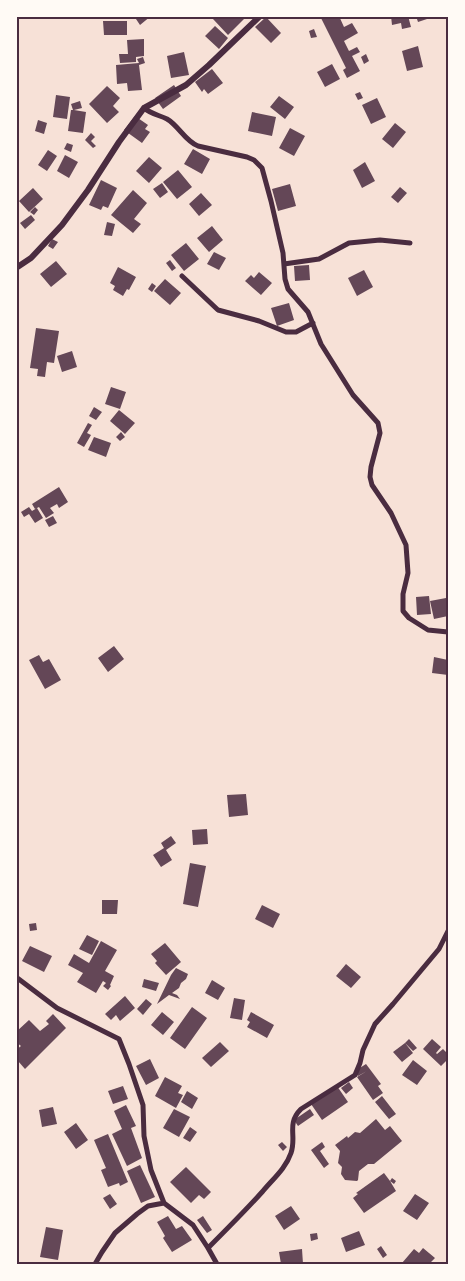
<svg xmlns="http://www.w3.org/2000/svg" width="465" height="1281" viewBox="0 0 465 1281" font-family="Bitter,serif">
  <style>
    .building { fill: #644757 }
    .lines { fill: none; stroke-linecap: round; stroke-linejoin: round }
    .minor { stroke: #4a2c40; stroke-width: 5 }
    .tertiary { stroke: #4a2c40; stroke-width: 6 }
    .neatline { fill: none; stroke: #4a2c40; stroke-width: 2 }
  </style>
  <rect width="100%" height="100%" fill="#f7e1d7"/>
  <path class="building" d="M134,16h17l-11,9z
    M216,16h31l-19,19 -15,-16z
    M320,16h19l5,11 8,-4 6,10 -14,8 5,10 8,-4 3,5 -8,4 8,15 -13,7 -4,-8 3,-2z
    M391,16h17l3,11 -9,2 -1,-6 -9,2z
    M416,16h16l1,1 -15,5z
    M266,17l15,16 -10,10 -16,-16z
    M103,21h24v14h-23z
    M215,26l13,12 -9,11 -14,-13z
    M314,29l3,8 -6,1 -2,-7z
    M144,39v17l-8,1v5l-16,1 -1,-9h9l-1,-14z
    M418,46l5,21 -16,4 -5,-20z
    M184,52l5,23 -18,3 -4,-22z
    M366,54l3,7 -5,3 -3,-7z
    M143,57l2,6 -6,2 3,25 -14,1 -1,-8 -10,1 -1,-19 23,-2 -2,-4z
    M332,64l8,15 -15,8 -8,-15z
    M212,69l11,14 -15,11 -4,-5 -2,3 -7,-10z
    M174,85l7,11 -18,13 -8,-11z
    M107,86l13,12 -7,8 6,6 -12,11 -18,-19z
    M360,92l3,6 -5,2 -3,-6z
    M56,95l14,2 -3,22 -14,-2z
    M279,96l15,11 -9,12 -15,-12z
    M377,98l9,19 -15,7 -9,-19z
    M80,101l2,7 -8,2 12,2 -3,21 -15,-2 3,-21h2l-2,-6z
    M252,112l24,5 -4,19 -24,-5z
    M135,116l13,9 -3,4 5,3 -8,11 -18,-13z
    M38,120l9,3 -3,11 -9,-3z
    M395,123l11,9 -13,16 -11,-9z
    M290,128l15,8 -11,20 -15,-8z
    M91,133l4,4 -4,4 5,5 -3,2 -8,-8z
    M67,143l6,2 -2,7 -7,-3z
    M193,149l17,10 -8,15 -18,-10z
    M48,150l9,6 -10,15 -9,-6z
    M65,155l13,7 -9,16 -12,-7z
    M149,157l13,11 -13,15 -13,-12z
    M365,162l10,19 -13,7 -9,-18z
    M178,170l14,17 -15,12 -14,-17z
    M101,180l16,8 -9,20 -5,-2 -2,4 -12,-5z
    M162,183l6,9 -8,6 -7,-9z
    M290,184l6,22 -18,5 -6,-22z
    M400,187l7,6 -9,10 -7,-6z
    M33,188l10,11 -14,13 -10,-11z
    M133,190l14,13 -13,16 7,5 -8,9 -22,-18z
    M201,193l11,12 -13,11 -10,-12z
    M35,207l3,3 -4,5 -4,-3z
    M31,215l4,5 -10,9 -5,-6z
    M107,222l8,2 -3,12 -8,-1z
    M212,226l11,14 -14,12 -12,-14z
    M52,239l6,3 -5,7 -5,-3z
    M186,243l13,16 -15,12 -13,-16z
    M214,252l12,6 -7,12 -12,-6z
    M170,260l6,8 -4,3 -6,-8z
    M56,261l11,13 -16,13 -11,-13z
    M309,265l1,15 -15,1 -1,-15z
    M118,267l18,10 -7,13 -2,-1 -4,7 -10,-6 2,-4 -5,-3z
    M364,270l9,17 -16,9 -9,-18z
    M259,272l13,11 -11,12 -16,-14 6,-6 3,3z
    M165,279l16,14 -11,12 -16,-14z
    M152,283l4,3 -4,6 -4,-3z
    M289,303l5,17 -17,6 -6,-18z
    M36,328l23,3 -5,32 -7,-1 -2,15 -8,-1 1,-7 -8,-1z
    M72,351l5,16 -15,5 -5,-16z
    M111,387l15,5 -6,17 -15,-5z
    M94,407l8,5 -6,8 -7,-4z
    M119,410l16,13 -10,11 -15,-13z
    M88,423l4,2 -5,8 4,2 -7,12 -7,-4z
    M121,432l4,5 -5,4 -4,-4z
    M94,437l17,6 -5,14 -18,-7z
    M59,487l9,15 -9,6 -2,-4 -7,4 4,5 -8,5 -7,-11 -4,2 -3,-5z
    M29,507l3,4 5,-3 6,10 -8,5 -6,-9 -5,3 -3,-5z
    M53,516l4,7 -8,4 -4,-7z
    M429,596l2,18 -14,1 -1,-18z
    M446,598l2,18 -14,3 -4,-18z
    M114,646l10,13 -16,13 -10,-14z
    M39,655l4,7 6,-3 12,21 -16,9 -16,-29z
    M434,657l14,3v15l-16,-2z
    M246,794l2,21 -19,2 -2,-22z
    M207,829l1,15 -15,1 -1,-15z
    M171,836l5,7 -10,7 6,10 -11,7 -8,-12 11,-7 -3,-5z
    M190,863l16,3 -8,41 -15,-3z
    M102,900h16l-1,14h-15z
    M262,905l18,9 -7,14 -18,-9z
    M36,923l1,7 -7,1 -1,-7z
    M87,935l12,6 -7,14 -13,-6z
    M101,941l16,9 -12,21 9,5 -4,9 1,1 -3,4 -5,-4 3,-3 -3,-2 -7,12 -19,-11 6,-9 -15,-8 6,-11 15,9z
    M165,943l16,19 -15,13 -11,-12 2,-2 -6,-7z
    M30,946l22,10 -8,16 -22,-11z
    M346,964l15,13 -10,11 -15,-12z
    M176,968l12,6 -2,5 -5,4 -2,5 -7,5 5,2 3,4 -11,-4 -12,9 14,-29z
    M144,979l15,4 -3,8 -14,-4z
    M212,980l13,8 -7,12 -13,-7z
    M125,996l10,12 -15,13 -4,-6 -5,5 -6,-6z
    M234,998l11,2 -3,20 -12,-2z
    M146,999l6,5 -9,11 -6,-6z
    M192,1007l15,11 -22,31 -15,-11z
    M162,1012l12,10 -11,13 -12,-10z
    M251,1012l23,13 -7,13 -20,-11 3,-5 -3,-2z
    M53,1014l13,14 -41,41 -7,-8 -2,1v-12l5,-4 -5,-4v-10l13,-12 11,11 9,-7 -3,-3z
    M409,1039l8,9 -4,3 -8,-8z
    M432,1039l9,8 -5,6 1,1 6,-5 5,5v5l-7,7 -18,-17z
    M220,1042l9,9 -18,16 -9,-9z
    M405,1043l8,10 -11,9 -9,-10z
    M150,1059l9,19 -13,7 -10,-19z
    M413,1060l14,11 -10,14 -15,-10z
    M366,1064l15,20 -3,2 5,7 -10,7 -16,-23 10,-6 -9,5 -3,-5z
    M165,1077l17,9 -4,7 5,2 -7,13 -21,-12z
    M349,1082l4,6 -7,6 -5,-6z
    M123,1086l5,13 -15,5 -5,-13z
    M337,1086l11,16 -26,18 -11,-16z
    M187,1091l11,7 -6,11 -11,-7z
    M382,1096l14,18 -7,5 -14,-17z
    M126,1105l10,21 -5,2 11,30 -15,8 -15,-32 10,-5 -8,-18z
    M53,1107l4,17 -15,3 -3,-17z
    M174,1109l16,8 -11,20 -16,-9z
    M310,1109l4,6 -16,11 -4,-6z
    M376,1119l9,11 5,-4 12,15 -28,23h-6l-9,7 -1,9 -1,1 -12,-1 -4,-6 1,-7 -4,-4 2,-12 -5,-6 12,-9 1,2 7,-6 5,1z
    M76,1123l12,17 -12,9 -12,-17z
    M190,1127l7,5 -7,10 -7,-4z
    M108,1134l20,48 -8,4 -1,-3 -11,4 -7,-17 5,-2 -12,-28z
    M282,1142l5,5 -4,4 -5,-6z
    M322,1142l3,5 -5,4 9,13 -5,4 -13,-18z
    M140,1165l15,32 -14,6 -14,-32z
    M186,1167l25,25 -7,7 -5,-4 -8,8 -21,-21z
    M384,1173l6,8 2,-3 4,3 -2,3 -4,-3 6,10 -32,22 -11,-15 5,-4 -2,-1z
    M110,1194l7,10 -7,5 -7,-11z
    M415,1194l14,9 -12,17 -14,-9z
    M291,1206l9,13 -16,11 -9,-14z
    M168,1216l8,13 6,-3 10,14 -20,12 -9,-14 2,-2 -8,-14z
    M203,1216l9,14 -5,3 -10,-13z
    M46,1227l17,3 -5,30 -18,-3z
    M359,1231l6,14 -19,7 -5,-14z
    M317,1233l1,6 -7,2 -1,-7z
    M381,1246l6,9 -4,3 -6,-9z
    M423,1248l12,10 -6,6h-26l-1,-1 12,-14 5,4z
    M302,1249l1,15h-22l-2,-12z"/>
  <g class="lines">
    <path class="minor" d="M144,108c7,6 15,7 23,11 12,7 18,22 31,27l49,11 7,3 8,8 9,33 12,52 2,26 3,10 20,23 13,32 32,51 25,28 2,10 -9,34 -1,10 2,8 19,28 15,32 2,28 -5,21v17l6,7 19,12 20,2
      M284,264l35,-5 30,-16 31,-3 30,3
      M182,276l36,34 41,11 27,11h10l17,-9
      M16,977l41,31 62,31 10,25 14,41 1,31 7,34 13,33 29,22 15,23 9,16
      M208,1248c19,-19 38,-38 55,-57 10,-12 23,-23 28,-38 6,-17 -5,-29 10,-44l54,-34 5,-12 3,-13 12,-26 18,-20 46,-55 9,-18
      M95,1264l7,-12 13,-19 22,-19 11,-8 16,-3"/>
    <path class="tertiary" d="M16,268l15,-10 31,-33 26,-35 31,-48 25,-34 42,-23 23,-20 51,-49"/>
  </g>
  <rect width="465" height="1281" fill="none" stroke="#fffaf5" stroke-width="36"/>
  <rect x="18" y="18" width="429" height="1245" class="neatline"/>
</svg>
